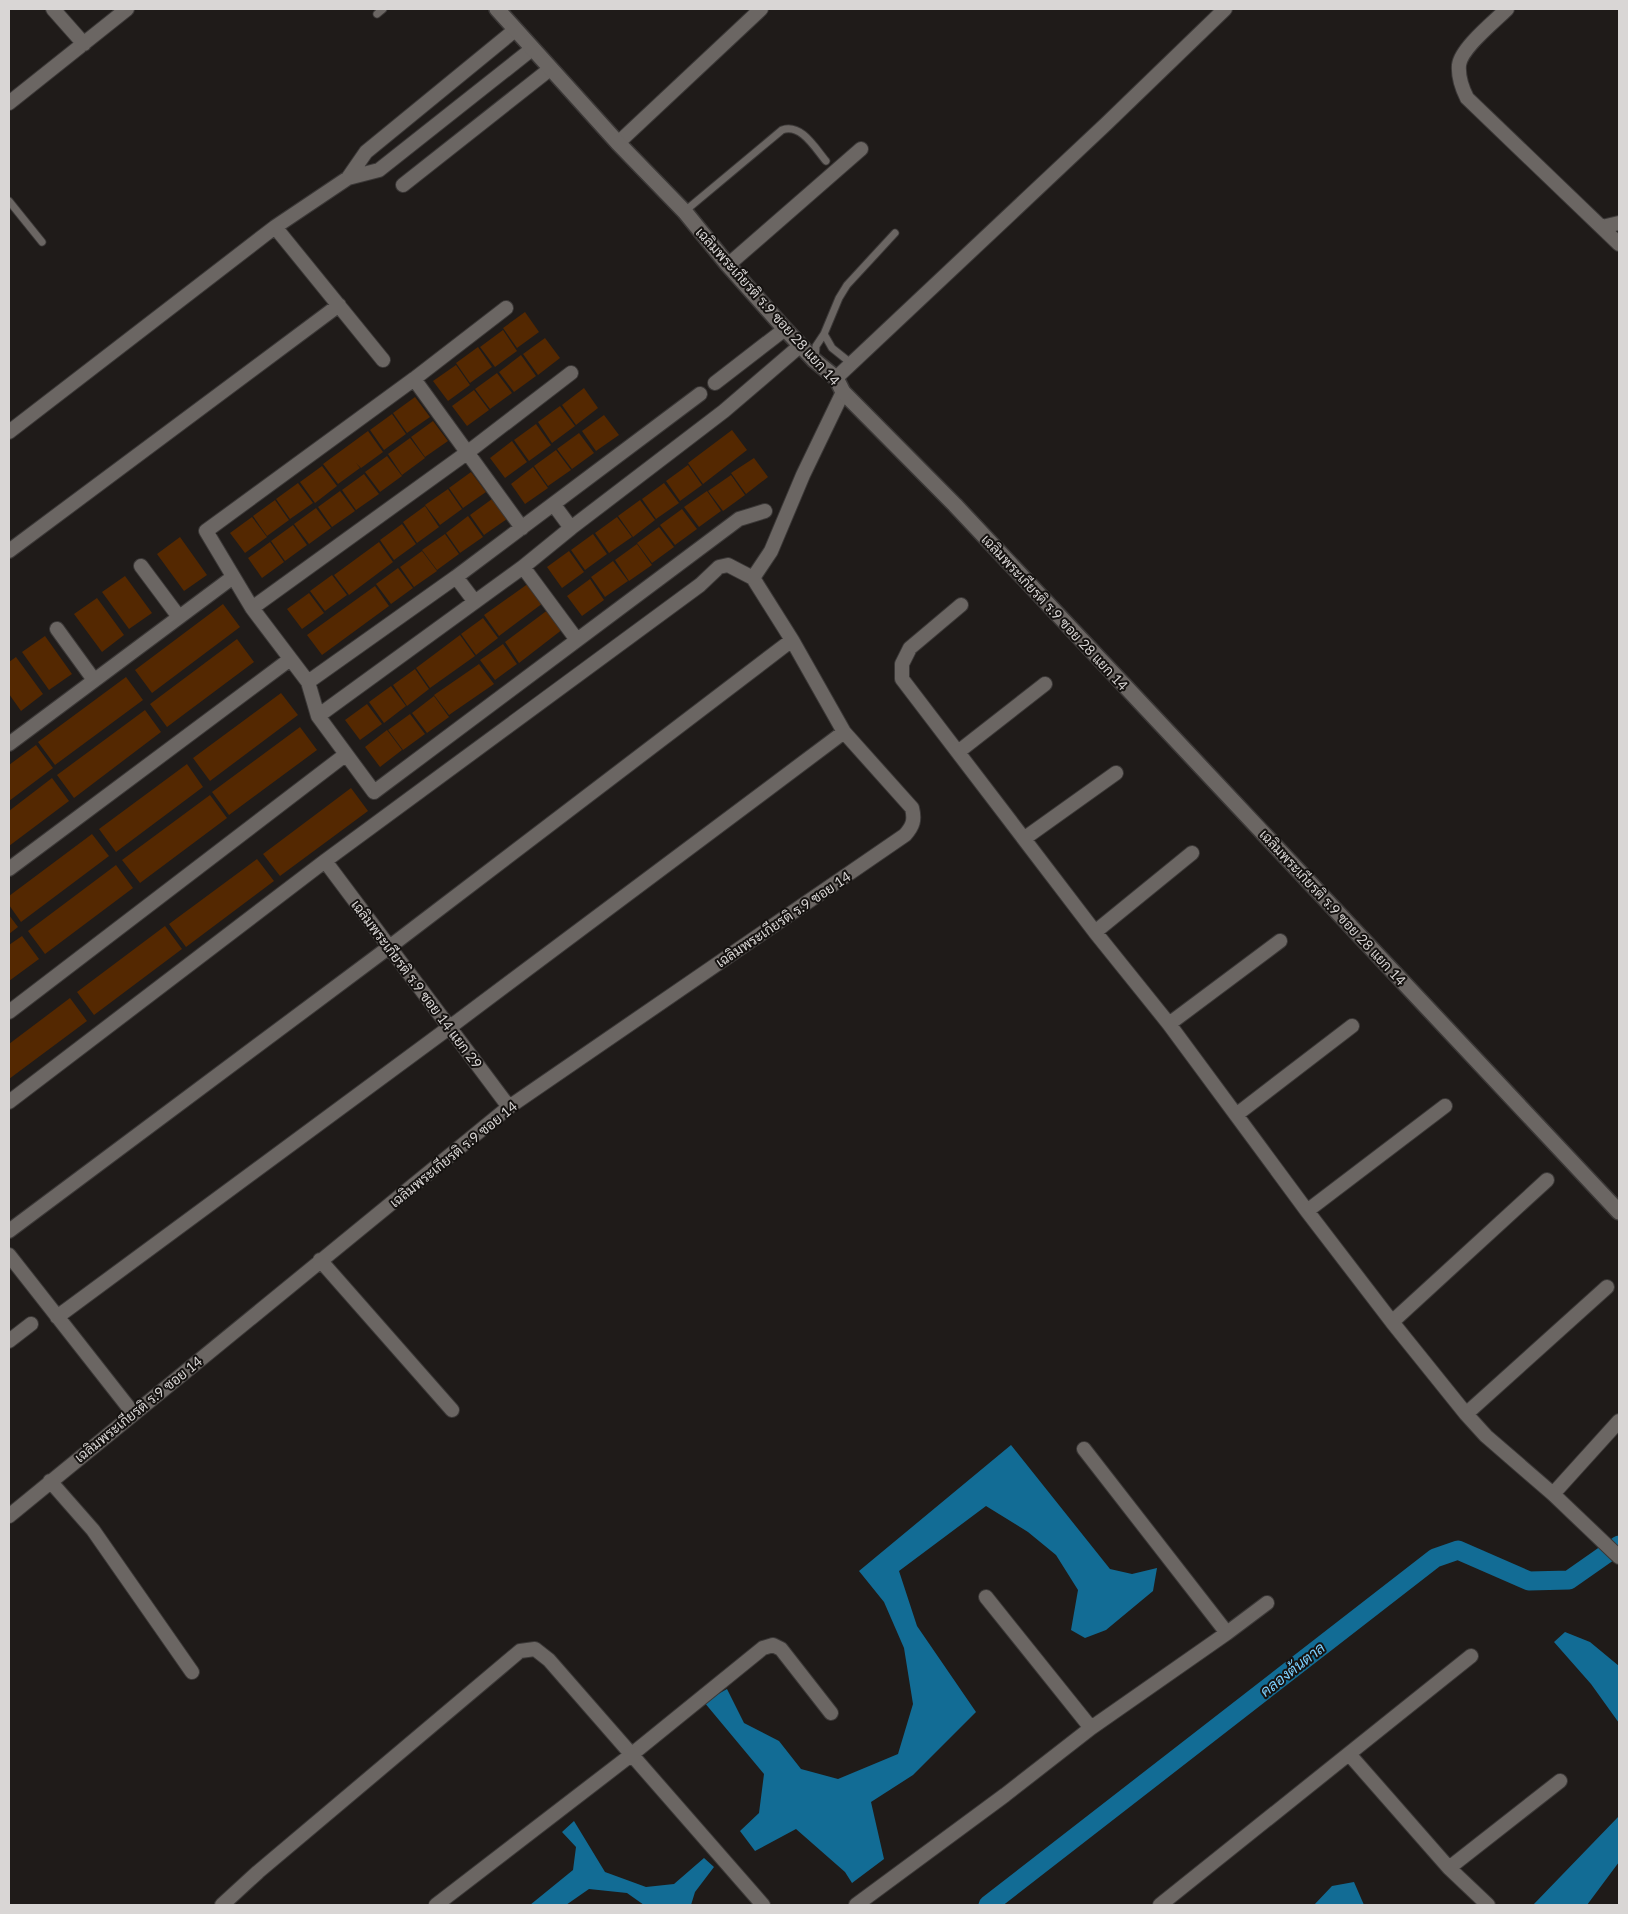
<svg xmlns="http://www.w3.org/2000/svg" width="1628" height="1914" viewBox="0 0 1628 1914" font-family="Lato,Sarabun,sans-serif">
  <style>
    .water { fill: #126c95 }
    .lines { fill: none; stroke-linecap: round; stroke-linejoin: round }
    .canal { stroke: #126c95; stroke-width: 19 }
    .building { fill: #542801 }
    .lane-casing { stroke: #3b3837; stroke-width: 9 }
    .street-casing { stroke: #3b3837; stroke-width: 16 }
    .secondary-casing { stroke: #3b3837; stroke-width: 18 }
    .lane { stroke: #6b6663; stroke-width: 7 }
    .street { stroke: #6b6663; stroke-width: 14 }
    .secondary { stroke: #6b6663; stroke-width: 15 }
    .labels { text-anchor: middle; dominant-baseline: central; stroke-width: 4; stroke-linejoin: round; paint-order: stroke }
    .street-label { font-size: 14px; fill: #d9d6d5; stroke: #151210 }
    .water-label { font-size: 15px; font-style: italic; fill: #7ccffe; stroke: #151210 }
  </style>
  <rect width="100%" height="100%" fill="#1f1b19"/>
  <path class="water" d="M1011,1445l99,124 22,5 25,-6 -4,23 -47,39 -21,8 -14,-8 7,-40 -22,-35 -28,-23 -42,-26 -87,65 18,55 59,86 -63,63 -42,27 13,57 -32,24 -7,-11 -49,-43 -41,22 -15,-20 19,-18 5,-39 -60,-72 23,-13 17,34 35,18 22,28 37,10 60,-25 15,-50 -9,-56 -20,-46 -25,-31z
    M1565,1632l25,10 29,24v57l-28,-39 -37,-42z
    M1619,1816v46l-32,43h-54z
    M574,1821l31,51 41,15 28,-3 30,-26 10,9 -19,25 -4,13h-47l-17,-12 -38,-4 -23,16h-36l43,-35 3,-23 -14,-15z
    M1354,1882l10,23h-50l18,-19z"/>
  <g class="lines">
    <path class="canal" d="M988,1905l447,-347 23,-8 71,31 40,-1 50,-35"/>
  </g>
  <path class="building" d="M525,312l14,20 -22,16 -14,-20z
    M503,330l14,21 -22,16 -15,-20z
    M545,338l15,20 -22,17 -15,-21z
    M478,347l14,20 -22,16 -14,-20z
    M521,355l15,21 -22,16 -15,-20z
    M456,365l14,20 -22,16 -15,-20z
    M497,373l15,20 -22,16 -15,-20z
    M584,388l14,20 -22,17 -14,-20z
    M474,390l15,20 -22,16 -15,-20z
    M415,397l15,20 -23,16 -14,-20z
    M560,406l15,20 -23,17 -14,-21z
    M392,414l14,20 -22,16 -14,-20z
    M604,415l15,20 -23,16 -14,-20z
    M433,421l15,20 -23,16 -14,-20z
    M536,424l15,21 -22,16 -15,-21z
    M732,430l15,20 -44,34 -15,-21z
    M368,431l15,21 -22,16 -5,-5 4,5 -22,16 -15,-20z
    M579,433l15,20 -22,16 -15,-20z
    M410,438l15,20 -23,17 -14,-21z
    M512,441l15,21 -22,16 -15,-20z
    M556,450l15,20 -23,16 -14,-20z
    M387,456l15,20 -22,16 -15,-20z
    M754,458l14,19 -22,17 -15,-21z
    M688,465l14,20 -22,16 -14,-20z
    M322,466l15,20 -22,17 -15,-21z
    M533,467l15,21 -23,16 -14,-20z
    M471,472l15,20 -23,16 -14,-20z
    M364,474l15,20 -23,16 -14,-20z
    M731,475l14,20 -22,16 -15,-20z
    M298,483l15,20 -23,16 -14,-20z
    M664,483l15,20 -23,16 -14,-20z
    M448,489l14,20 -22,16 -15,-20z
    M340,491l15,20 -23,16 -14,-20z
    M707,491l14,20 -22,16 -15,-20z
    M492,499l15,20 -23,16 -14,-20z
    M275,500l14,20 -22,16 -14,-20z
    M640,500l15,20 -22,17 -15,-21z
    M425,506l14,21 -22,16 -14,-21z
    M316,508l15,20 -22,16 -15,-20z
    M682,509l15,20 -22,16 -15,-20z
    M468,516l15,21 -23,16 -14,-20z
    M252,517l15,20 -22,16 -15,-20z
    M617,517l15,20 -23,16 -14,-20z
    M402,524l14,20 -22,16 -14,-20z
    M293,525l14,20 -22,16 -14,-20z
    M659,527l15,20 -22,16 -15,-20z
    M445,534l14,20 -22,16 -15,-20z
    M593,534l14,20 -22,16 -14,-20z
    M180,537l27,38 -23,16 -27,-37z
    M270,542l14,20 -22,16 -14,-20z
    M379,542l14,20 -44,33 -15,-20z
    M637,544l15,21 -23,16 -14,-21z
    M422,551l15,20 -23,16 -14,-20z
    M569,551l15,21 -22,16 -15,-21z
    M613,561l15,20 -23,16 -14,-20z
    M398,568l15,20 -22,16 -15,-20z
    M332,575l15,20 -22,16 -15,-20z
    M125,576l27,37 -23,16 -27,-37z
    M590,579l14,21 -22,16 -15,-20z
    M529,583l14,20 -44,33 -15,-21z
    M375,586l14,20 -67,49 -15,-20z
    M309,593l15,20 -22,16 -15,-20z
    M97,598l27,37 -22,17 -28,-38z
    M223,604l17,23 -88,66 -17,-23z
    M549,609l14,20 -44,34 -14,-21z
    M483,618l15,20 -22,17 -15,-21z
    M460,635l15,21 -45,32 -14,-20z
    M45,636l27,38 -23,16 -27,-38z
    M237,639l17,23 -87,65 -17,-23z
    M503,644l14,20 -22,16 -15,-20z
    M16,657l27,37 -22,17 -12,-17v-32z
    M479,664l15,20 -45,31 -15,-20z
    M415,669l14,20 -22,17 -14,-21z
    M126,677l17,23 -88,65 -17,-23z
    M391,686l15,20 -22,17 -15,-21z
    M281,693l17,22 -88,66 -17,-23z
    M434,696l15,21 -22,16 -15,-20z
    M367,704l15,20 -22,16 -15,-20z
    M145,710l16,22 -87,66 -17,-23z
    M410,714l15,20 -22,16 -15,-20z
    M300,727l17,23 -88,65 -17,-23z
    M387,730l15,20 -22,17 -15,-20z
    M36,745l17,23 -44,33v-36z
    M187,764l16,23 -87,65 -17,-23z
    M52,778l17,23 -60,45v-35z
    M351,788l17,23 -88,65 -17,-22z
    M210,795l17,23 -87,65 -18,-23z
    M92,834l17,22 -88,66 -12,-17v-9z
    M257,859l17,22 -88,66 -17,-23z
    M116,865l17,23 -88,66 -17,-23z
    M9,915l9,12 -9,7z
    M165,926l17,23 -88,66 -17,-23z
    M22,936l17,23 -30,22v-36z
    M70,998l17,23 -78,58v-35z"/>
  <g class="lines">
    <g class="lane-casing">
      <path id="lane" d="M377,14l6,-5
        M9,201l33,41
        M685,211l97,-81c19,-7 33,18 44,31
        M824,334l8,14 20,16
        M815,360l1,-14 8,-12 15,-36 8,-13 48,-52"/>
    </g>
    <g class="street-casing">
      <path id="street" d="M53,9l31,35
        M1507,9c-12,12 -46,39 -48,56 -1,12 3,23 8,33l152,146
        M9,103l118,-94
        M618,143l143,-134
        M348,178l18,-26 149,-122
        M403,185l147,-116
        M275,227l108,133
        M1602,227l17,-4
        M728,265l133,-116
        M506,308l-92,71 -208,152 46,77 56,74 10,34 56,76 365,-273 26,-8
        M836,378l270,-254 119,-115
        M414,379l108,149
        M715,383l70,-54
        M9,432l266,-205 73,-49 31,-8 153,-121
        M554,505l17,23
        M9,551l330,-246
        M141,566l38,51
        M523,567l54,73
        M456,577l19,25
        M753,578l18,-27 32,-76 40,-83
        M961,605l-51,43 -8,16v15l193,253 74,92 138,187 85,111 74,92 20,22 67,58 66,63
        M252,608l216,-156 103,-79
        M57,629l37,51
        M308,682l148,-105 244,-183
        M318,716l205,-149 48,-39 153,-117 77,-66
        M9,744l224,-167
        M958,752l87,-68
        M1025,838l91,-65
        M325,861l184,246
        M9,869l280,-209
        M1095,932l97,-79
        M9,1012l336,-257
        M1169,1024l111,-83
        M9,1102l316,-241 375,-276 19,-18 9,-2 25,13 39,62 52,92 68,76c3,12 1,18 -7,27l-396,272 -500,409
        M1236,1115l116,-89
        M1307,1211l138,-105
        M9,1231l379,-283 404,-308
        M9,1255l124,158
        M320,1260l132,150
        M57,1317l393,-290 394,-295
        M1392,1322l155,-142
        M9,1341l22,-17
        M1466,1414l141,-127
        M50,1481l43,49 99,142
        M1553,1494l66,-73
        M986,1597l105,131
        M1227,1633l40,-30
        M1349,1754l100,114 39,37
        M1449,1868l111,-87
        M222,1905l36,-33 262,-221 15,-2 14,11 214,245
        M436,1905l195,-150 132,-107 10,-3 8,4 50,64
        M856,1905l149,-110 86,-67 136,-95 -143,-184
        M1160,1905l311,-249"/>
    </g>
    <g class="secondary-casing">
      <path id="secondary" d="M497,9l121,134 67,69 43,53 57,64 29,31 22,18 7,14 112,113 664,707"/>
    </g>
    <use href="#lane" class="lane"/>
    <use href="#street" class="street"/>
    <use href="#secondary" class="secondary"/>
  </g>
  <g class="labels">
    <g class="street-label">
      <text transform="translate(768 306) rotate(48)">เฉลิมพระเกียรติ ร.9 ซอย 28 แยก 14</text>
      <text transform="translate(1055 612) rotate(47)">เฉลิมพระเกียรติ ร.9 ซอย 28 แยก 14</text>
      <text transform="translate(1333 907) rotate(47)">เฉลิมพระเกียรติ ร.9 ซอย 28 แยก 14</text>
      <text transform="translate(783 919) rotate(-34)">เฉลิมพระเกียรติ ร.9 ซอย 14</text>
      <text transform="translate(417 984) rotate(53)">เฉลิมพระเกียรติ ร.9 ซอย 14 แยก 29</text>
      <text transform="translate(453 1154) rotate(-39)">เฉลิมพระเกียรติ ร.9 ซอย 14</text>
      <text transform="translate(138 1409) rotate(-39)">เฉลิมพระเกียรติ ร.9 ซอย 14</text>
    </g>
    <g class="water-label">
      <text transform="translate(1292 1669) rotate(-38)">คลองต้นตาล</text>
    </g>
  </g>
  <rect width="1628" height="1914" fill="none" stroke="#d9d6d5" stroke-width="20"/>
</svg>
